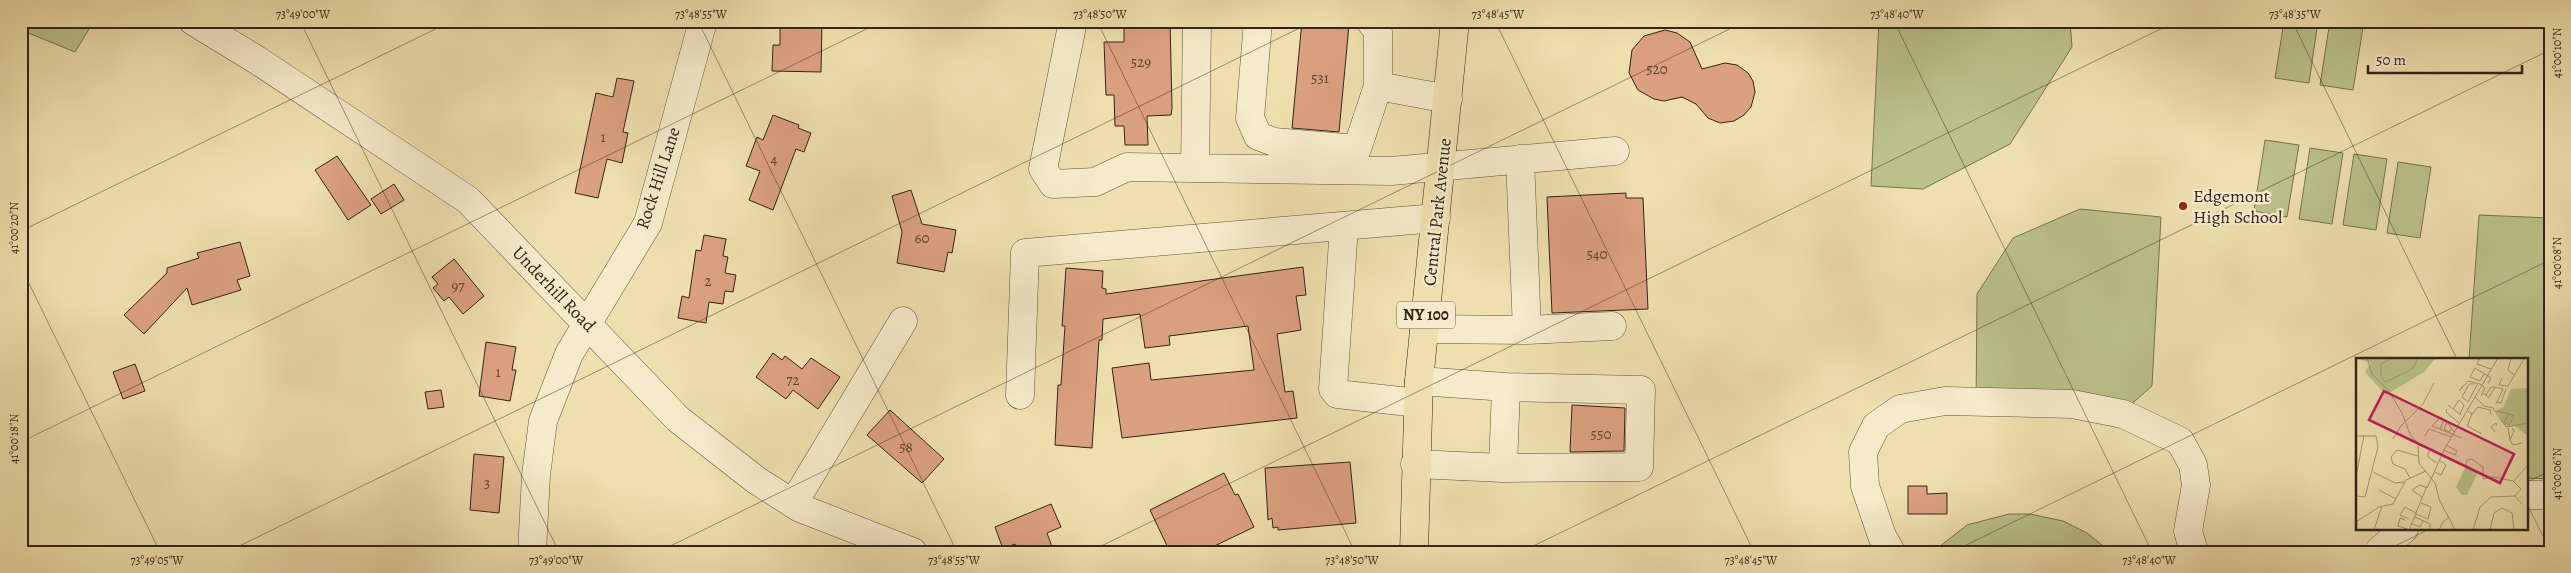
<svg xmlns="http://www.w3.org/2000/svg" width="2571" height="573" viewBox="0 0 2571 573" font-family="Alegreya,serif">
  <style>
    .green { fill: #bac189; stroke: #767252 }
    .building { fill: #dba080; stroke: #32241c }
    .lines { fill: none; stroke-linecap: round; stroke-linejoin: round }
    .minor-casing { stroke: #615340; stroke-width: 29 }
    .major-casing { stroke: #32241c; stroke-width: 29 }
    .minor { stroke: #f5eaca; stroke-width: 28 }
    .major { stroke: #efdfae; stroke-width: 28 }
    .ticks { fill: none; stroke: #32241c; stroke-width: 1; stroke-opacity: 0.45 }
    .poi-dot { fill: #8f2418; stroke: #f5eaca; stroke-width: 2 }
    .labels { text-anchor: middle; dominant-baseline: central; stroke-width: 4.5; stroke-linejoin: round; paint-order: stroke }
    .number-label { font-size: 15px; fill: #5c4335 }
    .shield { fill: #f5eaca; stroke: #6c5f50; stroke-width: 1 }
    .shield-label { font-size: 16px; font-weight: bold; fill: #32241c }
    .street-label { font-size: 18px; fill: #32241c; stroke: #f5eaca }
    .poi-label { font-size: 18px; fill: #32241c; stroke: #f5eaca; text-anchor: start }
    .inset-road { fill: none; stroke: #a39474; stroke-width: 1 }
    .view { fill: #c2185b; fill-opacity: 0.15; stroke: #c2185b; stroke-width: 2.5 }
    .inset-edge { fill: none; stroke: #32241c; stroke-width: 2.5 }
    .neatline { fill: none; stroke: #32241c; stroke-width: 2 }
    .ticks-label { font-size: 12px; text-anchor: middle; fill: #32241c }
  </style>
  <rect width="100%" height="100%" fill="#efdfae"/>
  <filter id="stains"><feTurbulence type="fractalNoise" baseFrequency=".004" numOctaves="4"/><feColorMatrix values="0 0 0 0 .2 0 0 0 0 .09 0 0 0 0 .02 0 0 0 .5 -.17"/></filter>
  <radialGradient id="worn" r=".72"><stop offset=".6" stop-color="#630" stop-opacity="0"/><stop offset="1" stop-color="#630" stop-opacity=".3"/></radialGradient>
  <path class="green" d="M21,21h73l-19,31 -54,-22z
    M1879,21h191l2,26 -62,97 -87,45 -52,-3z
    M2284,21h34l-9,62 -34,-5z
    M2330,21h34l-11,69 -33,-5z
    M2265,140l34,5 -12,72 -33,-6z
    M2310,148l33,5 -11,71 -33,-5z
    M2354,154l33,5 -11,71 -33,-5z
    M2398,162l33,5 -11,71 -33,-5z
    M2080,209l81,8 -9,169 -26,23 -150,-2 1,-113 36,-56z
    M2479,215l71,3v261l-23,-1v-119h-58z
    M2009,514h21l33,7 24,12 21,17 32,-1v3h-238l33,-2 32,-25z"/>
  <path class="building" d="M780,21h42l-1,51 -49,-1 1,-26h7z
    M1124,21h46l2,87 -1,7 -24,1 1,29h-23l-1,-19h-9l-1,-31h-8l-2,-53h20z
    M1302,21l47,4 -10,107 -47,-4z
    M1665,30l12,3 13,9 12,27 23,-6 12,2 11,8 5,8 2,11 -4,15 -7,8 -10,6 -14,2 -12,-5 -12,-14 -14,-7 -18,4 -10,-2 -16,-9 -9,-17 3,-23 12,-14z
    M617,78l17,3 -11,51 5,1 -6,30 -15,-4 -9,39 -23,-5 21,-100 17,4z
    M773,115l26,10 -1,3 13,5 -7,19 -8,-3 -23,61 -24,-10 11,-29 -14,-5 11,-29 6,3z
    M337,156l34,49 -23,15 -33,-50z
    M394,184l10,16 -23,14 -10,-15z
    M911,190l11,34 34,6 -4,23 -4,-1 -4,20 -47,-9 5,-31 -10,-36z
    M1626,193v5h17l5,111 -96,4 -5,-116z
    M704,235l22,4 -3,17 5,1 -3,16 11,2 -3,17 -8,-1 -2,13 -14,-2 -3,21 -28,-5 4,-22 7,2 7,-48 5,1z
    M240,242l10,34 -13,4 4,10 -49,15 -5,-17 -43,46 -20,-19 43,-42v-5l32,-10 -2,-5z
    M454,259l30,37 -21,18 -14,-17 -5,4 -11,-13 5,-4 -6,-7z
    M1303,267l3,28 -10,1 5,34 -24,4 8,58 8,-1 4,27 -175,20 -10,-70 37,-5 2,17 103,-10 -6,-44 -79,10 1,9 -25,3 -5,-34 -37,5 -1,21h-3l-7,108 -37,-3 3,-60h3l4,-59h-3l4,-58 37,3 -1,17 4,1v5z
    M486,342l30,5 -4,23h4l-6,31 -31,-5z
    M773,353l9,7 3,-4 17,13 9,-11 29,19 -22,32 -25,-19 -7,9 -30,-22z
    M135,364l10,27 -22,8 -10,-27z
    M441,390l3,17 -16,2 -3,-17z
    M1572,405l53,3 -1,43 -54,1z
    M890,410l54,49 -22,24 -55,-48z
    M474,454l30,3 -5,56 -29,-3z
    M1350,462l6,61 -78,7v-3l-5,1 -1,-10 -4,2 -3,-52z
    M1224,473l11,22 3,-1 16,33 -52,25h-32l-20,-42z
    M1908,486h19v8l20,-1v21h-39z
    M1051,504l10,23 -14,6 7,19h-36l-3,-8 -12,5 -8,-22z"/>
  <g class="lines">
    <g class="minor-casing">
      <path id="minor" d="M193,21l64,39 211,140 210,219 78,61 44,28 113,44
        M1073,21l-30,148 10,15 42,-2 32,-15 264,4 224,-20
        M1258,21l-8,97 8,18 16,6 83,7 21,-63v-55l-8,-10
        M1378,86l70,13
        M1195,168l2,-147
        M1344,226l-11,163 4,5 81,9
        M1424,329l103,1 -7,-171
        M1527,330l85,-4
        M1020,395l5,-142 411,-35
        M1415,464l88,4 136,-1 2,-77 -135,-3 -87,-6
        M1503,468l3,-81
        M2527,495h23
        M793,504l110,-183
        M532,552l4,-77 7,-54 26,-67 79,-131 55,-202
        M1891,552l-9,-16 -17,-50 -2,-34 13,-26 24,-17 45,-8 127,3 51,10 57,27 13,24 3,20 -8,46 6,21
        M2378,552l26,-23"/>
    </g>
    <g class="major-casing">
      <path id="major" d="M1414,552l5,-171 36,-360"/>
    </g>
    <use href="#minor" class="minor"/>
    <use href="#major" class="major"/>
  </g>
  <path class="ticks" d="M300,21l259,531M698,21l259,531M1097,21l258,531M1495,21l259,531M1894,21l258,531M2292,21l165,338M21,231l431,-210M21,267l139,285M21,442l862,-421M2527,482l23,-11M2527,504l23,46M227,552l1087,-531M658,552l1088,-531M1089,552l1088,-531M1521,552l1029,-502M1952,552l598,-292M2383,552l46,-23"/>
  <circle class="poi-dot" cx="2183" cy="206" r="5"/>
  <g class="labels">
    <g class="number-label">
      <text x="1141" y="62">529</text>
      <text x="1657" y="69">520</text>
      <text x="1320" y="78">531</text>
      <text x="603" y="137">1</text>
      <text x="774" y="159">4</text>
      <text x="922" y="238">60</text>
      <text x="1597" y="254">540</text>
      <text x="708" y="281">2</text>
      <text x="458" y="286">97</text>
      <text x="498" y="372">1</text>
      <text x="793" y="380">72</text>
      <text x="1601" y="434">550</text>
      <text x="906" y="447">58</text>
      <text x="487" y="483">3</text>
    </g>
    <rect class="shield" x="1397" y="301.5" width="58" height="27" rx="4"/>
    <g class="shield-label">
      <text x="1426" y="315">NY 100</text>
    </g>
    <g class="street-label">
      <text transform="translate(658 178) rotate(-72)">Rock Hill Lane</text>
      <text transform="translate(1437 212) rotate(-84)">Central Park Avenue</text>
      <text transform="translate(554 289) rotate(46)">Underhill Road</text>
    </g>
    <g class="poi-label">
      <text x="2193" y="196">Edgemont<tspan x="2193" dy="21">High School</tspan></text>
    </g>
  </g>
  <g transform="translate(2356 358)">
    <rect width="172" height="172" fill="#efdfae"/>
    <path d="M0,0h80l-12,14 -38,23 -21,-23 6,-9zM172,30v48l-13,-10 -11,-1 -7,-15 6,-2 8,-19zM110,108l12,6 -11,23h-5l-6,-8z" fill="#bac189"/>
    <path class="inset-road" d="M11,0l5,16 16,16 14,23 8,21 8,10 1,19 16,20M36,0l-11,6v12l4,6 22,-10 8,-6 2,-8M124,0l-3,6 14,5M155,0l-3,12 6,5M128,16l-4,7 -10,-4 5,-9 5,3 11,7 -3,5M146,20l-3,7 9,1 16,-27M107,28l-4,5 9,-10 12,3 5,4 -4,8M139,29l8,2 -7,15M127,35l3,2 2,2h1l6,-10h-4l-5,8M119,39l9,9 9,2 13,19 23,-4M112,44l-6,-5 7,-13h5M112,44l10,-19M141,44l4,1 5,-14M92,47l13,10M91,51l-1,3 13,11M97,51l6,-9 5,5 -4,9M112,53l4,3 6,-7 12,3 1,5M140,53l14,3 4,2 -5,9 -5,-3 5,-8M116,56l-5,12 15,8M152,70l2,12 4,-9 -2,-3M84,71l4,-9 -3,-3 -9,9 30,12M95,71l-2,3 -5,-3 3,-7 7,10M139,74l-4,-5 5,-4 1,3M0,78h20l2,11 -13,50 -9,-1M69,78l4,-7 22,8M37,81l8,-13 22,-22 11,-21M154,82l3,5 9,-2M88,92l11,5 2,-4 -11,-6M81,105l-9,-6v-4l3,-3 10,4M110,108l1,-6 5,-1 11,8v12l11,-2 19,4 8,8 -6,7M17,114l22,11 9,-1M79,114l6,3 5,-10 -7,-5M0,119l8,-42M54,120l-5,-9 -12,-5 -2,-7 6,-7 21,6M158,123l15,-17M79,125l4,16 16,31M71,130l18,-40 53,-90M23,132l17,9M66,139l-10,-7 8,-5 7,3M60,156l12,5 3,-12 -10,-4M59,159l15,7v6M53,161l-9,-4 5,-8 11,6M49,162l-5,-2 -2,8 12,4M0,164l23,-15 14,-3 13,-24 20,-9M56,166l8,3 3,-6M18,172l8,-24M53,172l18,-44M83,172l4,-8 6,-5M117,172l7,-23 11,-10 24,-1 7,8M134,172l4,-17 8,-5 10,5 2,17"/>
    <path class="view" d="M28,33l130,63 -14,29 -131,-63z"/>
    <rect width="172" height="172" class="inset-edge"/>
  </g>
  <rect width="2571" height="573" fill="none" stroke="#efdfae" stroke-width="55"/>
  <path d="M2368 65v8h154v-8" fill="none" stroke="#32241c" stroke-width="2.5"/>
  <text x="2376" y="65" font-size="15" fill="#32241c" stroke="#f5eaca" stroke-width="4" paint-order="stroke">50 m</text>
  <rect x="28" y="28" width="2516" height="518" class="neatline"/>
  <g class="ticks-label">
    <text x="303" y="18">73°49'00"W</text>
    <text x="701" y="18">73°48'55"W</text>
    <text x="1100" y="18">73°48'50"W</text>
    <text x="1498" y="18">73°48'45"W</text>
    <text x="1897" y="18">73°48'40"W</text>
    <text x="2295" y="18">73°48'35"W</text>
    <text transform="translate(2557 53) rotate(-90)" y="4">41°00'10"N</text>
    <text transform="translate(14 228) rotate(-90)" y="4">41°00'20"N</text>
    <text transform="translate(2557 263) rotate(-90)" y="4">41°00'08"N</text>
    <text transform="translate(14 439) rotate(-90)" y="4">41°00'18"N</text>
    <text transform="translate(2557 474) rotate(-90)" y="4">41°00'06"N</text>
    <text x="157" y="564">73°49'05"W</text>
    <text x="556" y="564">73°49'00"W</text>
    <text x="954" y="564">73°48'55"W</text>
    <text x="1352" y="564">73°48'50"W</text>
    <text x="1751" y="564">73°48'45"W</text>
    <text x="2149" y="564">73°48'40"W</text>
  </g>
  <rect width="100%" height="100%" filter="url(#stains)"/>
  <rect width="100%" height="100%" fill="url(#worn)"/>
</svg>
